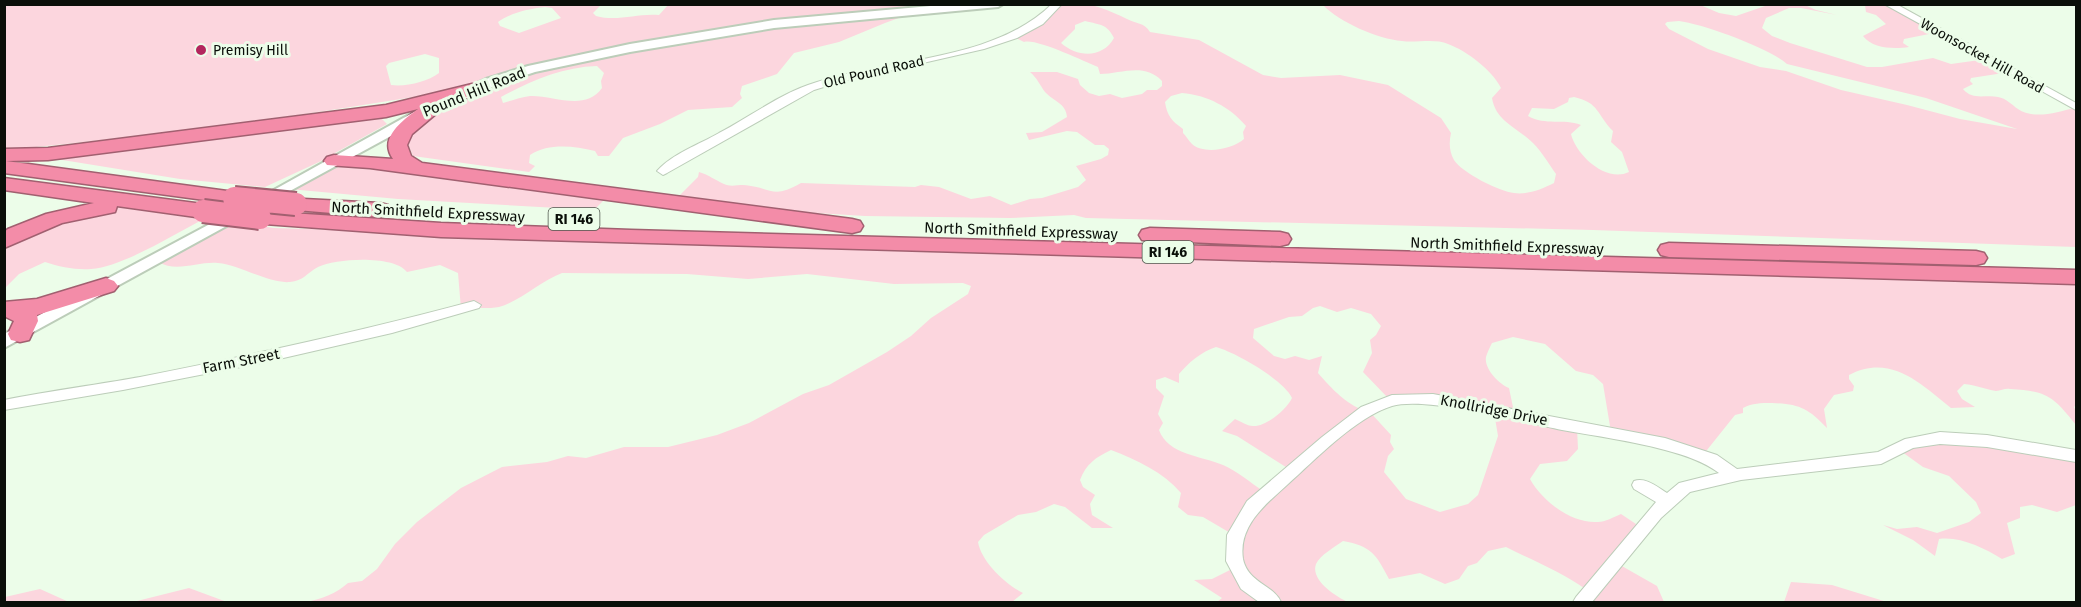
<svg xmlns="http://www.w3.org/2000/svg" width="2081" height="607" viewBox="0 0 2081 607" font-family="'Fira Sans',sans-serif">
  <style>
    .green { fill: #fcd6de; fill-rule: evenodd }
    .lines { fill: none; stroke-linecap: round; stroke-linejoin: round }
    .minor-casing { stroke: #bccdb9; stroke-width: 2 }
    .tertiary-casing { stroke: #bccdb9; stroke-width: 4 }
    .motorway-casing { stroke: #a16070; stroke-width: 3 }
    .minor { fill: #fff; fill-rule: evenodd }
    .tertiary { fill: #fff; fill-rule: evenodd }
    .motorway { fill: #f38ca8; fill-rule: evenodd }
    .motorway-bridge-casing { stroke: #a16070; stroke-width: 26; stroke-linecap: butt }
    .motorway-bridge { stroke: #f38ca8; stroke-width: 22 }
    .poi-dot { fill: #b3265d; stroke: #ecfde9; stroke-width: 2 }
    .labels { text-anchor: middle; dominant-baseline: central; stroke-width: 6; stroke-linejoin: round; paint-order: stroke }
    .far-poi-label { font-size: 14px; fill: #0a0f09; stroke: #ecfde9; text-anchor: start }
    .far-street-label { font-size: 14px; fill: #0a0f09; stroke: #ecfde9 }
    .shield { fill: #ecfde9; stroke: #4e564c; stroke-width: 1.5 }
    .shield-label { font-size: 14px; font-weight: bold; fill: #0a0f09 }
    .street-label { font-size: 15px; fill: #0a0f09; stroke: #ecfde9 }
  </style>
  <rect width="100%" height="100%" fill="#ecfde9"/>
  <path class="green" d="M602,4l-9,9 3,3c22,6 41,-3 63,-1l10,-11 326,1 -88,10 -22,8 -46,19 -45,11 -17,21 -35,12 -2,8 2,4 -10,9 -44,3 -28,14 -37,14 -14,18h-11l-3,-5c-22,-5 -46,-8 -65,4l-1,8 6,3 -6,6 -116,-16 -10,-24 47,-41c-148,25 -296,45 -445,59v-145zM545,7l7,1 9,10 -42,15 -19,-7 -2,-4c14,-10 31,-13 47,-15zM425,54l14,4v15c-12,9 -33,14 -48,12l-5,-19 3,-3zM597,66l7,7 -3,8 1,7c-17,24 -49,7 -72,8 -9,1 -19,5 -27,7l-2,-6c30,-16 61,-30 96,-31z
    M1649,4h49l21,9 17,3 32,-11h37l11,5 21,5 -36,-7h-12l-23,10 -4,10 10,8 18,7 77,24h15l51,-9 18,6 36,-5 23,13 -39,6 -1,3 3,3 -10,5c10,12 23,5 35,8 8,1 14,8 20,12 16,11 40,3 56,-1l-3,-4 5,-1v144l-483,-17 -507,-12 -12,-3 -64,3 -145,-2 -98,-6 -89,-13 20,-20 1,-5c10,3 16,8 25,12 6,3 13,1 19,1 29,2 29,15 58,-2l114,4 6,-2 18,2 32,12 19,-3 21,9 19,-6 12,-1 36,-11 8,-7 -10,-14 25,-7 7,-4 1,-6 -5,-4h-9l-18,-13 -10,-1 -38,9 -3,-7 16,-1 25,-15c-1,-14 -14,-16 -22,-25 -5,-7 -8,-14 -15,-20h27l21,7 2,6 9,8 10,3 11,-2 12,4 20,-4 5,-4h10l5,-4v-5c-18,-19 -41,-7 -62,-7l-2,-7c-15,-6 -62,-29 -74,-25l-12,-6c11,-8 35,-29 47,-31 27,-5 45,3 68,14 9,5 17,3 23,13l49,8 64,35 18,3 59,-3 48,10 53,33 10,15c-2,9 -2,18 3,27 7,12 46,32 60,33 14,2 28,-4 40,-10l2,-9c-7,-10 -14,-22 -23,-31 -16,-16 -37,-21 -41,-45l9,-10c-9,-18 -34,-37 -53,-44 -13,-6 -32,-1 -46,-3 -24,-2 -63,-19 -79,-36zM1085,21c16,4 22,3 29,17 -11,20 -36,20 -53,5l14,-14v-4zM1679,21c24,3 90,27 108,43l139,34 91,31 -57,-10 -53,-14 -66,-15 -55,-19 -26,-4 -52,-18 -39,-20 -4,-5 2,-2zM1182,93c25,2 48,14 64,33l-3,6 1,7c-11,10 -40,16 -52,5 -3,-3 -6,-8 -9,-11v-4c-11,-8 -16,-13 -18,-27l6,-6zM1574,97c26,6 22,17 39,34l-2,11 11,10 7,20c-23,11 -53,-17 -58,-38l10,-9c-18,-7 -35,1 -53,-9l4,-8 22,1 14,-7 1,-4z
    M1865,5h23l51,27 -35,7 -1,4 6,4c-15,2 -36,2 -46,-11l23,-12 -10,-9 -10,-3z
    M379,116l8,8 -68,38 -54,25 -85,-8 -136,-22z
    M336,164l125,17 80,3 69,10 -16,16 -196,-11 -109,-10z
    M114,206l92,12c-30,15 -83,49 -115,51 -16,1 -31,-2 -46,-7l-26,12 -14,14v-48z
    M234,222l40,6 780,22 713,26 309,4v125l-2,2 2,4v14c-23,-29 -29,-34 -66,-36 -5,-1 -9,2 -14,2 -11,-2 -20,-6 -32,-7l-7,7 5,8 13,8 -24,1c-30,-24 -60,-55 -102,-33v4l5,7 -1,5 -19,4 -10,14 3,19c-19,-20 -28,-24 -55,-25 -12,0 -19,0 -29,5v5l-8,2 -32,40 -92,-23 -8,-48 -10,-9 -17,-4 -31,-27 -32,-7 -21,6c-2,4 -5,10 -6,14 -2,12 13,27 23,31l5,24 63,16 1,21 -11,12 -27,3 -10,15c12,22 42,45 68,43 7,0 16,-5 23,-8l18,12 -26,35 44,25 7,16h-85l8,-12c-25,-18 -53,-29 -81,-43l-18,4 -11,12 -9,3 -9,13 -14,5 -25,-11 -31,6c-13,-25 -18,-33 -46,-38 -8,6 -23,14 -27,23 -6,16 20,33 32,38h-131l5,-4 -28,-18 18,-1 24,-12 -4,-33 -29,-17 -15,-2 -10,-8 3,-14c-18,-21 -44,-33 -70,-43 -15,7 -25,14 -31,30l3,7 12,8 -5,9 2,11 21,13h-21l-27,-21 -11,-3 -18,8 -18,3 -34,20 -6,7c3,19 27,42 45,51l-11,9h-707c15,-2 32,-9 43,-19l14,-2 15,-12 18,-25 22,-22 44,-34 41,-21 45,-5 21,-6 18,2 38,-11h44l49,-12 32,-12 54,-29 26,-9 58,-33 24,-16 20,-18 37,-24 3,-8 -8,-3 -69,1 -87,-10 -59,5 -61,-5 -125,-1c-21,8 -42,28 -63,34 -9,2 -26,0 -38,2l-3,-36 -18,-8 -33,7c-13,-17 -70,-14 -89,-5 -11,6 -15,14 -28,15 -21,2 -50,-17 -72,-19 -19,-2 -42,10 -59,-1zM1320,306l17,6 14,-4 20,6 10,12 -5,9 -6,5 2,13 -9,19 26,27 105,13 4,24 -20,59 -10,9 -28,8 -34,-13 -22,-27 4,-16 6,-7 -4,-7 1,-7 -22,-24c-19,-2 -39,-24 -51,-38l4,-17 -13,4 -14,-4 -10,3 -11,-3 -21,-18 1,-9 35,-12 13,-1 11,-8zM1216,347c19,5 68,33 76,51 -5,11 -26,29 -39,28 -6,0 -13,-5 -18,-7l-13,12 15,5 52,33 -26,22c-12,-8 -26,-20 -40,-26 -21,-9 -55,-10 -64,-35l4,-7 -5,-9 6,-18 -8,-8v-8l9,-3 14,6v-9c8,-10 23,-23 37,-27z
    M1985,440l91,15v50l-19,7 -25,-7 -12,2v11l-13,5 8,31 -13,5c-18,-11 -42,-23 -63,-20l-4,17 -22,-16 -30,-15 14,4 20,-2 20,6 32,-11 12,-9 -5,-11 -27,-26 -26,-9 -25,-18 3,-4z
    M1791,582l41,3 55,17h-103z
    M189,588l38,14h-94z
    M40,589l29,13h-64v-5z"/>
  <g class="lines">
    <g class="minor-casing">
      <path id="minor" d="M1052,4h10l-19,20 -26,14 -33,11 -144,33 -26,8 -147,83 -4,2 -6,-4c15,-17 43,-27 62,-38 29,-15 58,-37 89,-48 76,-27 184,-22 244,-81z
        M1884,4h12l180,99v7z
        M474,301l7,4 -2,3 -87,25 -126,29 -143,28 -119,20v-10c45,-9 91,-15 136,-23 112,-22 223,-46 334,-76z
        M1433,394l232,44 52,17 20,14 141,-17 27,-13 35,-7 47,3 89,15v12l-89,-15 -47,-3 -27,4 -32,16 -140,16 -51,12 -29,26 -69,84h-19l3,-5 80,-95 -22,-13 -2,-4 2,-4c12,-4 23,6 33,12l12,-10 40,-10c-16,-12 -35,-18 -54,-23 -33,-9 -69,-14 -103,-20 -38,-8 -136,-34 -170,-24 -36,11 -77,54 -105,79 -22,20 -49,41 -44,74 5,24 31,26 38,43h-22l-18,-13 -15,-28 1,-26 20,-34 75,-64 39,-30 31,-12z"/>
    </g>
    <g class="tertiary-casing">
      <path id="tertiary" d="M953,4h50l-5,3 -224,21 -144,24 -95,20 -39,13 -61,27 -169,92h-10l-2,-3 171,-95 61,-27 42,-13 102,-22 144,-24z
        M238,209l8,5 -3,3 -239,131v-14z"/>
    </g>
    <g class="motorway-casing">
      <path id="motorway" d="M472,84l7,2 2,4 -2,4 -43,11 4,4 -3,4 -25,21 -5,11 4,11 11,7 430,56 8,2 3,5 -3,5 -8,2 -482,-65 -43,-3 -3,-4 3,-4 7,-2 59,4c-15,-21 9,-38 25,-50l-32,8 -338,43 -42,1 236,32 3,5 -3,5 -8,1 -230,-31v-24l44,-1 338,-43z
        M4,178l199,26 8,2 3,5 -3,5 -8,2 -86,-12 -2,6 -53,11 -58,25v-16l4,-3 38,-15 48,-11 -90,-13z
        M304,199l76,4 8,2 3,5 -3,5 -8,2 -84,-7 -3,-5 3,-5z
        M260,211l181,12 190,7 1445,40v14l-1635,-47 -189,-14 -3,-5 3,-5z
        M1150,228l130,4 8,2 3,5 -3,5 -8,2 -138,-6 -3,-5 3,-5z
        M1669,243l307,8 8,2 3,5 -3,5 -8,2 -307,-8 -8,-2 -3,-5 3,-5z
        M106,278l8,3 4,5 -4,5 -77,24 1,6 -9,19 -9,2 -9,-2 -3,-6 6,-13 -10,-5v-14l33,-3z"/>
    </g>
    <use href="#minor" class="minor"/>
    <use href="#tertiary" class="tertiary"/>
    <use href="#motorway" class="motorway"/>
    <g class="motorway-bridge-casing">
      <path id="motorway-bridge" d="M234,198l62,6
        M203,211l57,7"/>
    </g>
    <use href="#motorway-bridge" class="motorway-bridge"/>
  </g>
  <circle class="poi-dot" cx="201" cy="50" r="6"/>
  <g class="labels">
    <g class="far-poi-label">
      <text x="213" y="50">Premisy Hill</text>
    </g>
    <g class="far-street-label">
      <text transform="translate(1982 56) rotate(29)">Woonsocket Hill Road</text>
      <text transform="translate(874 72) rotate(-13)">Old Pound Road</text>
    </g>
    <g class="shield">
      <rect x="548.5" y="208" width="51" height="22" rx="4.5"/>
      <rect x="1142.5" y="241" width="51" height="22" rx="4.5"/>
    </g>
    <g class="shield-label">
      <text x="574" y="219">RI 146</text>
      <text x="1168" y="252">RI 146</text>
    </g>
    <g class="street-label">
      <text transform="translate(474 92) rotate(-22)">Pound Hill Road</text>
      <text transform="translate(428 212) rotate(3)">North Smithfield Expressway</text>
      <text transform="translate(1021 231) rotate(2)">North Smithfield Expressway</text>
      <text transform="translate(1507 246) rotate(2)">North Smithfield Expressway</text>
      <text transform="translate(241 361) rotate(-11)">Farm Street</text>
      <text transform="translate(1494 410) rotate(11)">Knollridge Drive</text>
    </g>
  </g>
  <rect width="2081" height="607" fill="none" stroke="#0a0f09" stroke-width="12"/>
</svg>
